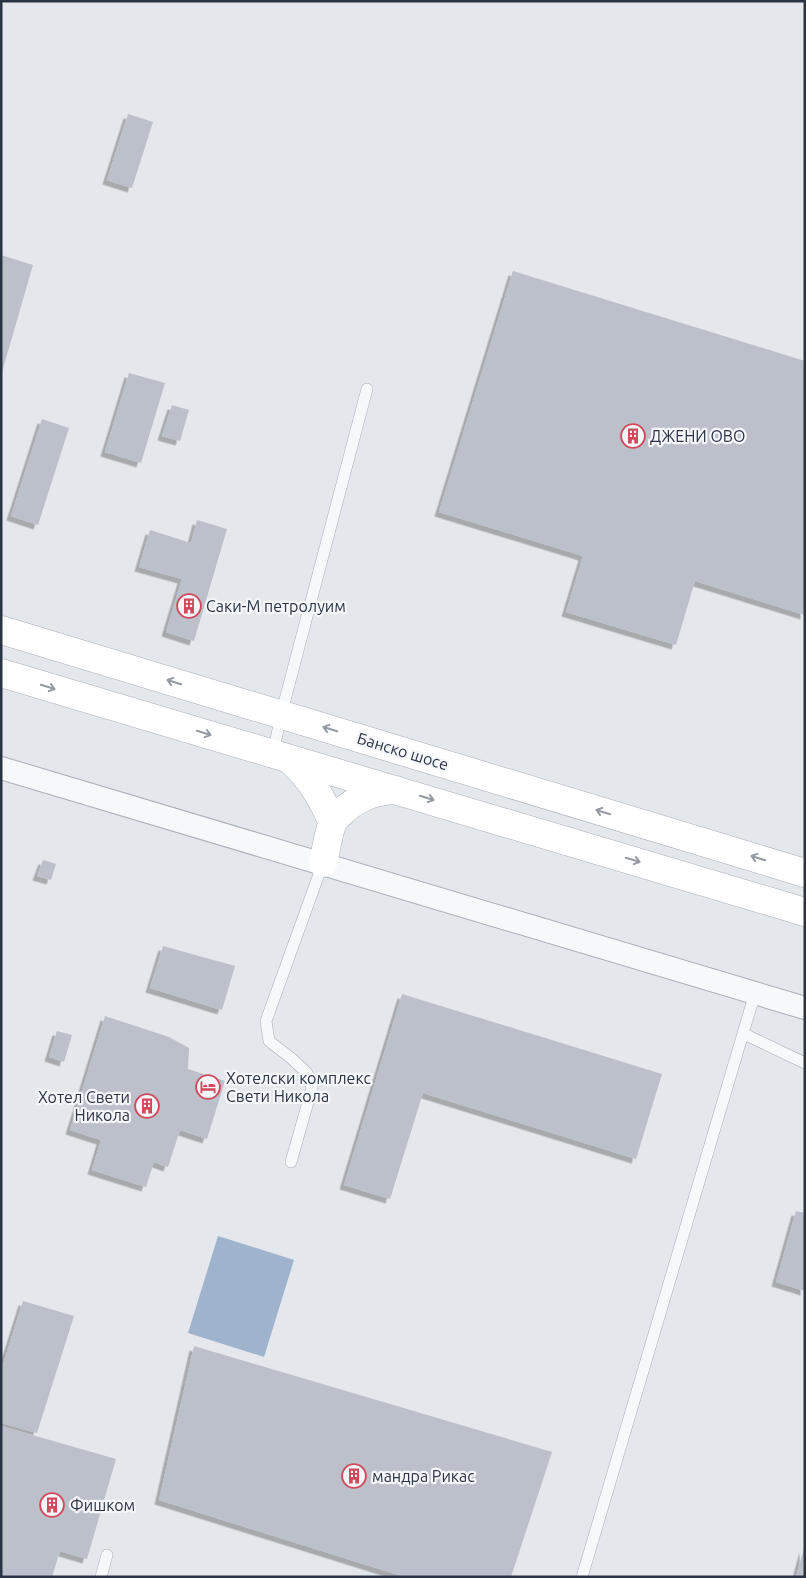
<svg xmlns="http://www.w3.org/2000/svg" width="806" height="1578" viewBox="0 0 806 1578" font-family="Ubuntu,sans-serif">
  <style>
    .water { fill: #9fb4cc }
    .building { fill: #bbc0ca; filter: url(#shadow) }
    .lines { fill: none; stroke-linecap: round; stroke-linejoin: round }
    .lane-casing { stroke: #a9aeb7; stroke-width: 12 }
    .street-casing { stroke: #a9aeb7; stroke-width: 24 }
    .secondary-casing { stroke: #a9aeb7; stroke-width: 29 }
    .lane { stroke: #f7f8fa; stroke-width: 11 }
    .street { stroke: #f7f8fa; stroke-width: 22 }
    .secondary { stroke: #fff; stroke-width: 28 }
    .oneway { stroke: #959aa2 }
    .labels { text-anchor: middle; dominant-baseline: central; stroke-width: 4.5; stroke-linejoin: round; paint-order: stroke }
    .poi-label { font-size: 16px; fill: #2b3445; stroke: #f4f6f9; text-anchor: start }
    .street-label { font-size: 16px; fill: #2b3445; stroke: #f4f6f9 }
  </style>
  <defs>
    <filter id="shadow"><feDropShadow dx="-4.5" dy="4.5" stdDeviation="0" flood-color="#0004"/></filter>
  </defs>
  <rect width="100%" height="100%" fill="#e4e7ec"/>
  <path class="water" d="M218,1236l76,24 -30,97 -76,-24z"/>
  <path class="building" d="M128,114l25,8 -21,66 -25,-8z
    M1,255l32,10 -31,107 -1,-1z
    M513,271l292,90v254l-110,-34 -19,64 -110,-33 17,-56 -144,-44z
    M129,373l36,10 -24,80 -36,-11z
    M172,405l17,5 -9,31 -18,-5z
    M42,419l27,9 -31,97 -27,-9z
    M197,520l30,9 -33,112 -28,-9 16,-53 -43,-12 11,-37 41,13z
    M43,860l13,4 -5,16 -14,-4z
    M163,946l72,20 -13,44 -72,-22z
    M402,994l260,80 -26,85 -213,-66 -33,106 -46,-14z
    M105,1016l64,21 20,11 -1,21 37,12 -18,58 -27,-9 -12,37 -14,-5 -8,25 -54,-17 9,-30 -31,-10z
    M57,1031l15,4 -8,27 -15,-5z
    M796,1211l9,2v78l-29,-9z
    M23,1301l51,15 -37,117 -36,-10v-52z
    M194,1346l358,106 -41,125h-106l-246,-77z
    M1,1426l115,33 -29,100 -27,-8 -8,26h-51z
    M804,1548l1,29h-9z"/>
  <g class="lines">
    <g class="lane-casing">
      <path id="lane" d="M273,754l8,-39 86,-326
        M744,1034l61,29
        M291,1162l21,-74 -5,-15 -16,-15 -22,-17 -3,-20 57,-158
        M101,1577l6,-22
        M582,1577l173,-584"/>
    </g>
    <g class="street-casing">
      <path id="street" d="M1,768l804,240"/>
    </g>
    <g class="secondary-casing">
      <path id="secondary" d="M1,630l804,243
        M1,673l804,239
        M288,758c21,17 33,39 44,63
        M323,863c3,-13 5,-27 9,-39 1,-4 4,-7 7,-9 16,-17 34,-24 57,-25"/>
    </g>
    <use href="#lane" class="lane"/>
    <use href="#street" class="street"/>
    <use href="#secondary" class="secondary"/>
  </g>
  <defs><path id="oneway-shaft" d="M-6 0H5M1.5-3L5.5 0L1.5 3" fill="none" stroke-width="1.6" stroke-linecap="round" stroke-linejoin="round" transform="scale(1.25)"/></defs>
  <g class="oneway">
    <use href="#oneway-shaft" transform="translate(174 682) rotate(-163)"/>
    <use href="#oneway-shaft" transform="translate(48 687) rotate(17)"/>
    <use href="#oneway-shaft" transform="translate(330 729) rotate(-163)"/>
    <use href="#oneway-shaft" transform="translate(204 733) rotate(17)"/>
    <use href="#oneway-shaft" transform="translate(427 798) rotate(17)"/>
    <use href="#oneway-shaft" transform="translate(603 812) rotate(-163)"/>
    <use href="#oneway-shaft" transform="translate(758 858) rotate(-163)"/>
    <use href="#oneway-shaft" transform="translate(633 860) rotate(17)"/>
  </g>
  <defs>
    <g id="building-ring" transform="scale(1.25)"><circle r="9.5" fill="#f4f6f9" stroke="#d1495b" stroke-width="1.5"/><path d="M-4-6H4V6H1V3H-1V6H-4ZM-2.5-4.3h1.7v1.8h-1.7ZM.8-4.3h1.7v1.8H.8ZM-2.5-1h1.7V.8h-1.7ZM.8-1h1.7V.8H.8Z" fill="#d1495b"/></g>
    <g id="hotel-ring" transform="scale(1.25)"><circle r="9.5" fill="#f4f6f9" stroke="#d1495b" stroke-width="1.5"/><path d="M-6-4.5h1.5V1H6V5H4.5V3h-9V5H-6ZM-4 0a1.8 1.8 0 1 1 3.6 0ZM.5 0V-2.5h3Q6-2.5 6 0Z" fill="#d1495b"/></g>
  </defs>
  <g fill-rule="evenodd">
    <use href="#building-ring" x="633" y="436"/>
    <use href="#building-ring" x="189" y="606"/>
    <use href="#hotel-ring" x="208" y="1087"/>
    <use href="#building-ring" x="147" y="1106"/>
    <use href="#building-ring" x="354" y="1476"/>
    <use href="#building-ring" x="52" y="1505"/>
  </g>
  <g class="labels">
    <g class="poi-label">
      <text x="650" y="436">ДЖЕНИ ОВО</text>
      <text x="206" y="606">Саки-М петролуим</text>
      <text x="226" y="1078">Хотелски комплекс<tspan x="226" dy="18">Свети Никола</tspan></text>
      <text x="130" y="1097" text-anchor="end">Хотел Свети<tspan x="130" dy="18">Никола</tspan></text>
      <text x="372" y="1476">мандра Рикас</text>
      <text x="70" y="1505">Фишком</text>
    </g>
    <g class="street-label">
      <text transform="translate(403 751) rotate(17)">Банско шосе</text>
    </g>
  </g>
  <rect width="806" height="1578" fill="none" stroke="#2b3445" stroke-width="5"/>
</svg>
